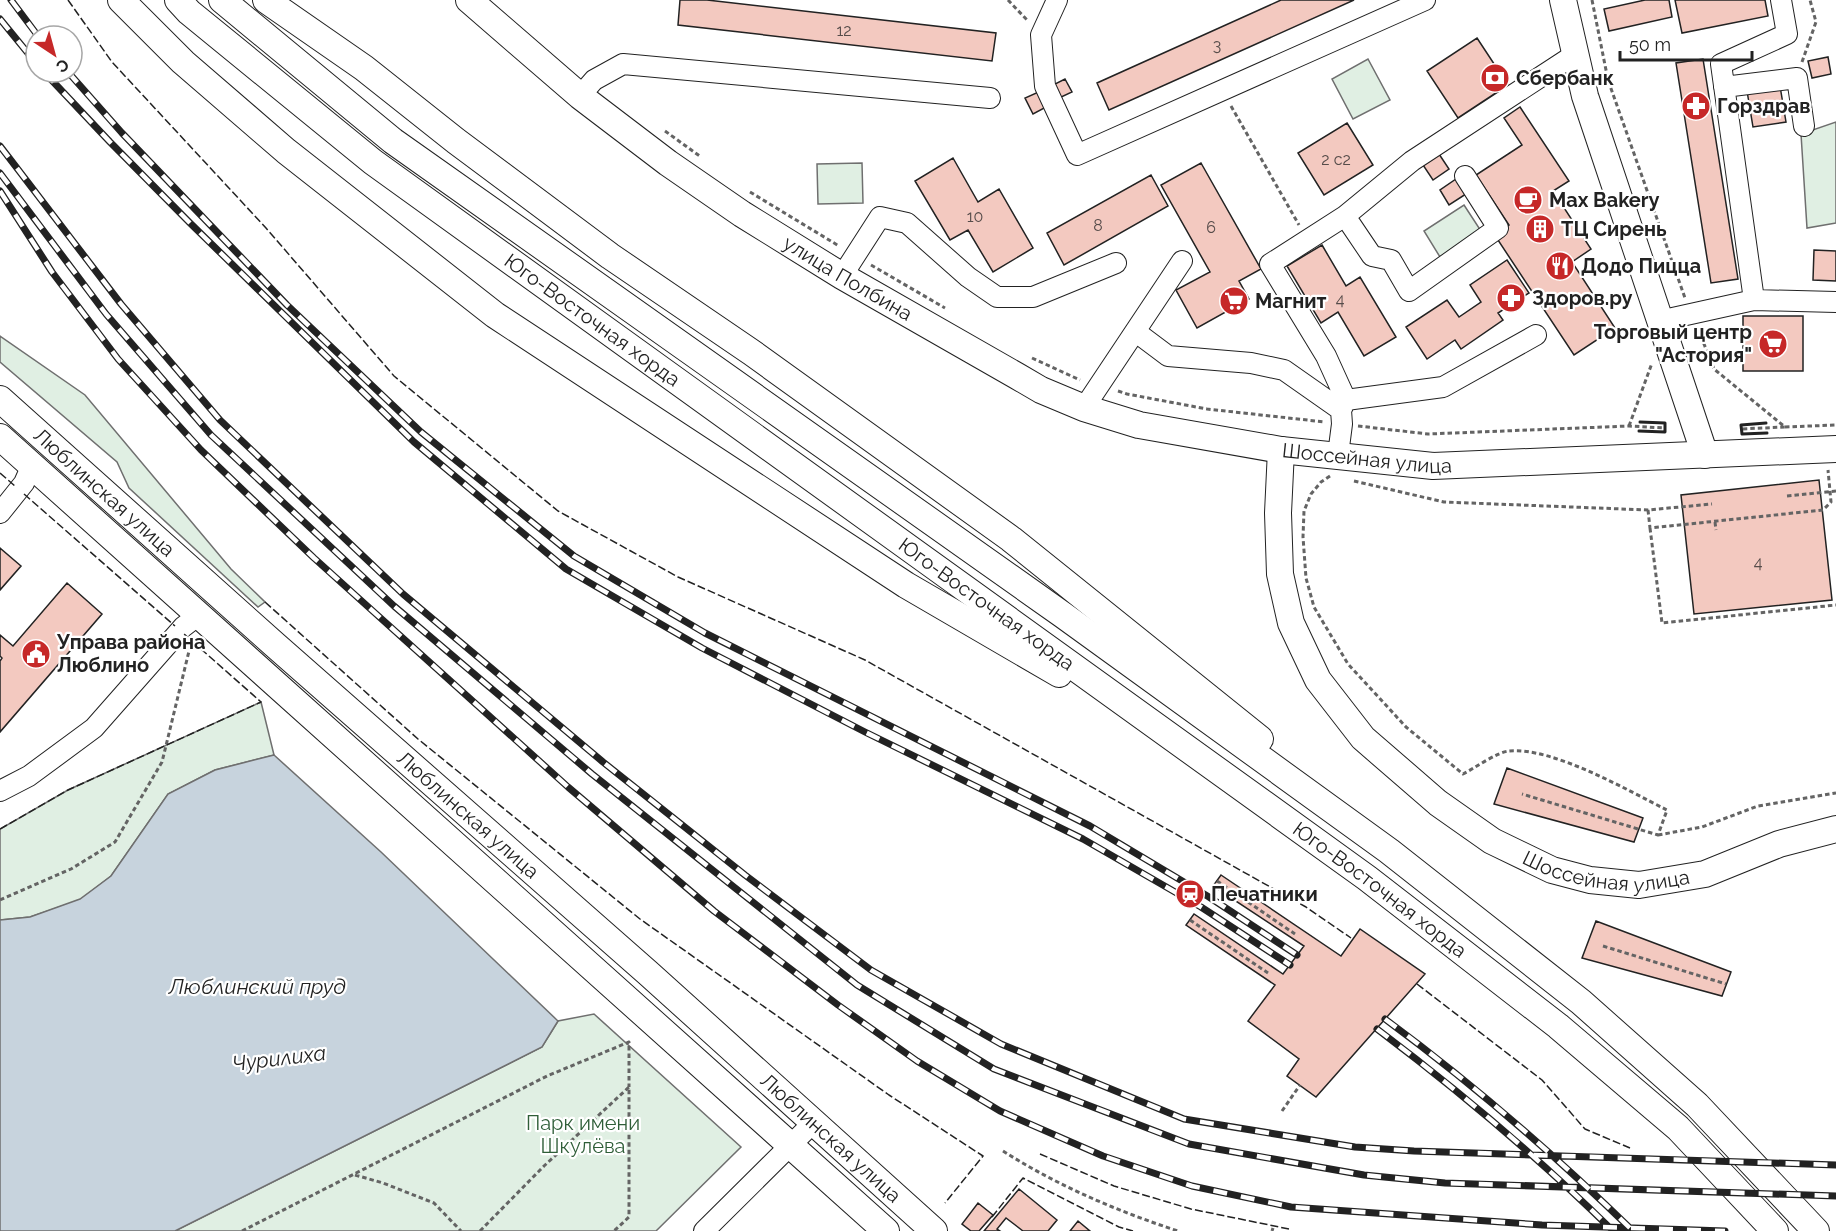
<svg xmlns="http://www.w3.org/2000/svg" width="1836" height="1231" viewBox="0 0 1836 1231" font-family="Raleway,sans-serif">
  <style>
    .green { fill: #e0efe3; stroke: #6f6f6f; stroke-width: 1.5 }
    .water { fill: #c7d3dd; stroke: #6f6f6f; stroke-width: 1.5 }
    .building { fill: #f3c9c0; stroke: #222; stroke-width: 1.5 }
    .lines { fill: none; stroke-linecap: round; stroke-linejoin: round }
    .minor-casing { stroke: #222; stroke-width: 22 }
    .major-casing { stroke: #222; stroke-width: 28 }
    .path { stroke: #646464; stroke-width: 3; stroke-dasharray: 4.5 3; stroke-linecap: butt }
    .minor { stroke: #fff; stroke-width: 20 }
    .major { stroke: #fff; stroke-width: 26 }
    .rail-casing { stroke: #222; stroke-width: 7 }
    .rail { stroke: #fff; stroke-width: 4.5; stroke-dasharray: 14; stroke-linecap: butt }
    .fence { stroke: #222; stroke-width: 1.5; stroke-dasharray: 8 3; stroke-linecap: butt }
    .wall { stroke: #222; stroke-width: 3 }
    .labels { text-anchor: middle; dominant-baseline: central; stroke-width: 4.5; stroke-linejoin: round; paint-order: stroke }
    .number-label { font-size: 16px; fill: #564c4a }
    .poi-label { font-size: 20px; font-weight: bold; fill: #222; stroke: #fff; text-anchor: start }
    .street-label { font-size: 20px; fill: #222; stroke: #fff }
    .park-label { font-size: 20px; fill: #2f5e38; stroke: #fff }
    .water-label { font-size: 21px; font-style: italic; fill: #222; stroke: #fff }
  </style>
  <rect width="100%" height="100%" fill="#fff"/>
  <path class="green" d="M1368,59l22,41 -37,19 -21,-40z
    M1836,122v101l-29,5 -6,-94z
    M862,163l1,40 -45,1 -1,-40z
    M1464,205l17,26 -41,26 -16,-26z
    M0,336l85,59 146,174 34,33 -7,5 -129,-119 -12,-26 -117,-100z
    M261,702l13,53 -59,15 -47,24 -57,82 -31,24 -50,17 -30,3v-91l68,-39z
    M594,1014l147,133 -85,84h-481l367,-184 16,-26z"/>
  <path class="water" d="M274,755l107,97 177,169 -16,26 -367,184h-175v-311l30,-3 50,-18 31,-23 57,-82 47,-24z"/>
  <path class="building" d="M680,0h27l289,33 -4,28 -314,-36z
    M1281,0h73l-245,110 -12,-27z
    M1645,0h24l3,17 -63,14 -5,-22z
    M1675,0h90l3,16 -86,17z
    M1477,38l31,47 -50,33 -31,-47z
    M1828,57l3,17 -19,4 -4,-17z
    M1703,59l35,220 -27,4 -35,-220z
    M1065,79l7,13 -15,7 -6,-13z
    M1780,86l6,36 -33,5 -6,-36z
    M1043,90l7,15 -17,9 -8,-16z
    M1520,107l49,74 -16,10 38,58 -19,13 43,66 -41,27 -80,-121 15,-9 -33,-50 46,-30 -18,-27z
    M1347,123l26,42 -49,30 -26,-42z
    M1439,154l10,15 -16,11 -10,-15z
    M953,158l25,44 21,-13 34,59 -40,24 -25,-42 -18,10 -35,-59z
    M1201,163l60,106 -22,12 10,18 -52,29 -21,-38 34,-18 -49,-87z
    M1151,175l17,31 -104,59 -17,-32z
    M1456,179l10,15 -17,11 -9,-15z
    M1322,245l24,41 14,-9 36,60 -32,19 -26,-44 -17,11 -34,-57z
    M1814,250l22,1v30l-23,-1z
    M1507,260l22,33 -31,20 5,7 -42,29 -6,-9 -28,19 -21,-32 41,-27 12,17 22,-15 -11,-17z
    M1743,316h60v55h-60z
    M1819,480l13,120 -138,14 -13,-119z
    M0,548l21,18 -21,24z
    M67,583l35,31 -102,118v-71l2,-3 -2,-2v-21l13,11z
    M1507,768l136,50 -9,24 -140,-38z
    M1221,875l120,81 19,-27 65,45 -109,123 -29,-21 12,-17 -51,-38 27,-36 -89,-60 8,-11 89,60 21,-28 -91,-60z
    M1596,921l135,51 -9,24 -140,-38z
    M1019,1189l38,31 -9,11h-25l-17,-13 -9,11 3,2h-16z
    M978,1203l15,12 -14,16h-8l-9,-7z
    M1078,1221l12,10h-20z"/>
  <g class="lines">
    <g class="minor-casing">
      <path id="minor" d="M1057,0l-16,35 4,51 32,69 348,-155
        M1781,0l6,34 -66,30 33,236 82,2
        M1724,87l73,-9 7,48
        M580,96l14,-16 29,-16 367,34
        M1345,216l27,40 19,4 18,31 89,-63 -33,-52
        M842,276l38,-59 27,6 61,54 29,20h36l83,-34
        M1659,321l95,-21
        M1136,332l32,24 83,7 33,7 57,40
        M1346,400l97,-13 93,-52
        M1084,408l98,-147
        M1338,455l4,-31 -1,-14 5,-10 -20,-44 -56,-92 75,-48 67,-55 162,-106
        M0,513l24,-30 8,-18
        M0,791l29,-15 65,-48 89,-101 17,-13
        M704,1231l109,-108"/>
    </g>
    <g class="major-casing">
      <g id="major">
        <path d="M121,0l62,62 103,89 209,164 411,270 153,89"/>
        <path id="s1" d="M178,0l11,12 184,150 994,716 191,148 120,102 97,103"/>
        <path d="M222,0l171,141 670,474 326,236 192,151 116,103 119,126"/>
        <path d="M266,0l98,68 92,73 154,115 141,96 260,187 249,200"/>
        <path id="s2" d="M469,0l111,96 88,67 74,51 100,62 175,100 24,14 43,18 55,17 142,25 152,16 403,-17"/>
        <path d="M1563,0l22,96 120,359"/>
        <path id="s3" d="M0,399l275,246 373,328 286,258"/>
        <path d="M0,437l886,794"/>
        <path id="s4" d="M1281,450l-3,63 2,61 11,49 27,57 45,58 75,65 54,38 60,29 38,10 49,5 66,-11 74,-30 57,-15"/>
      </g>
    </g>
    <path class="path" d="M1008,0l20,21
      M1592,0l16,80 77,218
      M1802,62l14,-40 -6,-22
      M1231,106l68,119
      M665,131l36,26
      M750,192l89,54
      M871,265l74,43
      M1698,329l16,40 71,58 -44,2
      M1032,358l48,22
      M1118,391l9,3 80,15 118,13
      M1358,426l70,8 201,-8 36,2
      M1629,426l23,-63
      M1785,427l51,-2
      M1330,476l-9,6 -10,12 -7,17 -1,26 3,41 8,29 34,57 58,63 57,47c12,-6 34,-22 46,-23 44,-4 118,39 158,59l-9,25 -136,-41
      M1354,481l90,21 204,8 64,-6
      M1787,496l49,-5
      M1648,510l2,18 173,-18 8,-8 -3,-32
      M1715,522l1,8
      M1650,528l12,95 174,-18
      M1658,835l44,-8 56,-21 78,-13
      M1217,881l78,53
      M0,900l71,-31 44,-27 47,-80 28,-115
      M1190,920l78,53
      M1603,946l123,38
      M1282,1111l18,-26
      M1003,1151c55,35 114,60 175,80
      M355,1175l28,8 51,20 27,28
      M242,1231l305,-155 82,-34v45
      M480,1231l64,-65 85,-79v130l-15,14
      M1272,1231l1,-3"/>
    <use href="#minor" class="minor"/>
    <use href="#major" class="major"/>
    <g class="rail-casing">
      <path id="rail" d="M11,0l27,36
        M0,19l36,44
        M44,72l66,70 80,81 224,219 152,127 136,79 163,84 218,107 118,68 89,58
        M68,72l54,61 165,172 134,127 153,124 131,77 385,193 119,71 88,58
        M0,146l121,158 99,116 183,174 200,168 142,113 126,95 130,74 183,75 171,28 59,4 422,14
        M0,173l106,141 105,121 183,171 198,168 265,211 137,84 195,75 175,31 81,8 391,13
        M0,191l52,81 66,87 83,91 113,108 254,229 146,124 124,94 79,56 83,50 103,45 89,30 99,21 251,18 183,6
        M1385,1019c88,65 170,136 248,212
        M1377,1029c82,62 161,128 234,200"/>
    </g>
    <use href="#rail" class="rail"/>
    <path class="fence" d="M68,0l44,62 154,166 128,148 164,135 120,66 187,83 441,247 45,31
      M0,473l15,13
      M24,494l151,132
      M265,602l153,137 222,180 249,176 94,61 -38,47
      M0,829l68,-39 193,-88 -77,-68
      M1417,984l125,96 43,49 45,19
      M1040,1154l74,32 77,23 98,20v2
      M992,1217l31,-39 96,49 14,4"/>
    <path class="wall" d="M1766,423l-25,2 1,9 25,-1
      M1639,431l26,1v-9l-25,-1"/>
  </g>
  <defs>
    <g id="bank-disc" transform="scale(1.5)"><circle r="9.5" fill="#c62828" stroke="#fff"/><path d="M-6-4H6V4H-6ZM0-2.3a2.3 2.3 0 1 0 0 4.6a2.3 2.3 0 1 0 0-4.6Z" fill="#fff"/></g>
    <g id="pharmacy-disc" transform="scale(1.5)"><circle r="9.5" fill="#c62828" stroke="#fff"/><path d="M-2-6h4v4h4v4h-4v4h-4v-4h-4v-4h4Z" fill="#fff"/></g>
    <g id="cafe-disc" transform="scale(1.5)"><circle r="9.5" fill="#c62828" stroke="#fff"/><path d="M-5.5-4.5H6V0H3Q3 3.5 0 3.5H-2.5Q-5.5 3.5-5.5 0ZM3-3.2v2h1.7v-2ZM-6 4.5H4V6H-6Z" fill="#fff"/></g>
    <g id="building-disc" transform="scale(1.5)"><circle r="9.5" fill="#c62828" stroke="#fff"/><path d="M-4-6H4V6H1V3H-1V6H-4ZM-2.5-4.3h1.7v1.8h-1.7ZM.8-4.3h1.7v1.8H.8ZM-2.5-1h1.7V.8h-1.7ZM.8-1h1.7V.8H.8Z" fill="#fff"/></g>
    <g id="restaurant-disc" transform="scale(1.5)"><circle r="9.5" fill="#c62828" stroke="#fff"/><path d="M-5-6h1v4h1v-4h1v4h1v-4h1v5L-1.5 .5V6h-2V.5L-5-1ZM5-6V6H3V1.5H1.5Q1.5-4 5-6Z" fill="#fff"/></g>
    <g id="supermarket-disc" transform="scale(1.5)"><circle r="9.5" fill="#c62828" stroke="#fff"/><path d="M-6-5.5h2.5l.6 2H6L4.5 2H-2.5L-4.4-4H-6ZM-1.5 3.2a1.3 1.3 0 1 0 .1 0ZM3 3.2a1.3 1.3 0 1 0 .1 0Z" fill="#fff"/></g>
    <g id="civic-disc" transform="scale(1.5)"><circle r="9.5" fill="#c62828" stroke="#fff"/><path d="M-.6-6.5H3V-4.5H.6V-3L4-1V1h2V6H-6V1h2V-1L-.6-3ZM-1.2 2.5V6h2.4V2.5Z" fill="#fff"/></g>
    <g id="station-disc" transform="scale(1.5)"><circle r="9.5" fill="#c62828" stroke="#fff"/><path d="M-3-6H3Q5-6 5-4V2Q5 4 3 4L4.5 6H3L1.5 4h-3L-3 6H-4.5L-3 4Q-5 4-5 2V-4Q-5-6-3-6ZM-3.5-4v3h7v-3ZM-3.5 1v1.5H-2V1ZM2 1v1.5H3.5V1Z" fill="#fff"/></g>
  </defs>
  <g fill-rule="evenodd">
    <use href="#bank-disc" x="1495" y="78"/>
    <use href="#pharmacy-disc" x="1696" y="106"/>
    <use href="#cafe-disc" x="1528" y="200"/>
    <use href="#building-disc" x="1540" y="229"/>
    <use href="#restaurant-disc" x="1560" y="266"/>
    <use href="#pharmacy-disc" x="1511" y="298"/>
    <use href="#supermarket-disc" x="1234" y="301"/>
    <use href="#supermarket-disc" x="1773" y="344"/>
    <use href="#civic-disc" x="36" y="654"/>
    <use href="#station-disc" x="1190" y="894"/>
  </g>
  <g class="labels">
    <g class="number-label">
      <text x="844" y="30">12</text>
      <text x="1217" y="45">3</text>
      <text x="1336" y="159">2 с2</text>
      <text x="975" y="216">10</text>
      <text x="1098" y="225">8</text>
      <text x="1211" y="227">6</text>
      <text x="1340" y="299">4</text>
      <text x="1758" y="562">4</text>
    </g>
    <g class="poi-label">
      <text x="1516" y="78">Сбербанк</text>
      <text x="1717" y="106">Горздрав</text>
      <text x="1549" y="200">Max Bakery</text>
      <text x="1561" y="229">ТЦ Сирень</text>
      <text x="1581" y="266">Додо Пицца</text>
      <text x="1532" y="298">Здоров.ру</text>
      <text x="1255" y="301">Магнит</text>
      <text x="1752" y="332" text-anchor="end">Торговый центр<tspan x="1752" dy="23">"Астория"</tspan></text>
      <text x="57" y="642">Управа района<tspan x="57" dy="23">Люблино</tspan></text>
      <text x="1211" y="894">Печатники</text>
    </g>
    <g class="street-label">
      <text stroke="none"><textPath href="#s2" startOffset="471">улица Полбина</textPath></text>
      <text stroke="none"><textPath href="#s1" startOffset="524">Юго-Восточная хорда</textPath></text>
      <text stroke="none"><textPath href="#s2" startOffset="1029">Шоссейная улица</textPath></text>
      <text stroke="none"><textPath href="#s3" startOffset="140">Люблинская улица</textPath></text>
      <text stroke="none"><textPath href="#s1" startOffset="1010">Юго-Восточная хорда</textPath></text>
      <text stroke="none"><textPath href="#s3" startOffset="626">Люблинская улица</textPath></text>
      <text stroke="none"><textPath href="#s4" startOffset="597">Шоссейная улица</textPath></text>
      <text stroke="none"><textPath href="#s1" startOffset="1496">Юго-Восточная хорда</textPath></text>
      <text stroke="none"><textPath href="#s3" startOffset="1112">Люблинская улица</textPath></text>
    </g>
    <g class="park-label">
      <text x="583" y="1123">Парк имени<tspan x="583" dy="23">Шкулёва</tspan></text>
    </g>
    <g class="water-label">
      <text x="257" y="986">Люблинский пруд</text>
      <text transform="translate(279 1058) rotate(-7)">Чурилиха</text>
    </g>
  </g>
  <g transform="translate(54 54) rotate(144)"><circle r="28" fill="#ffffff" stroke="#a7a7a7" stroke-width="1.5"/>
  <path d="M0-4.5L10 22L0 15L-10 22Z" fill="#c62828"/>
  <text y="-9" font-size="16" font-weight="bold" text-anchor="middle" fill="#222222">С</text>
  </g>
  <path d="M1620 51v9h132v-9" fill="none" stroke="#222222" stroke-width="3"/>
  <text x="1629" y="51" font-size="18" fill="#222222" stroke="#ffffff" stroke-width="4.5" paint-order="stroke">50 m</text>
</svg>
